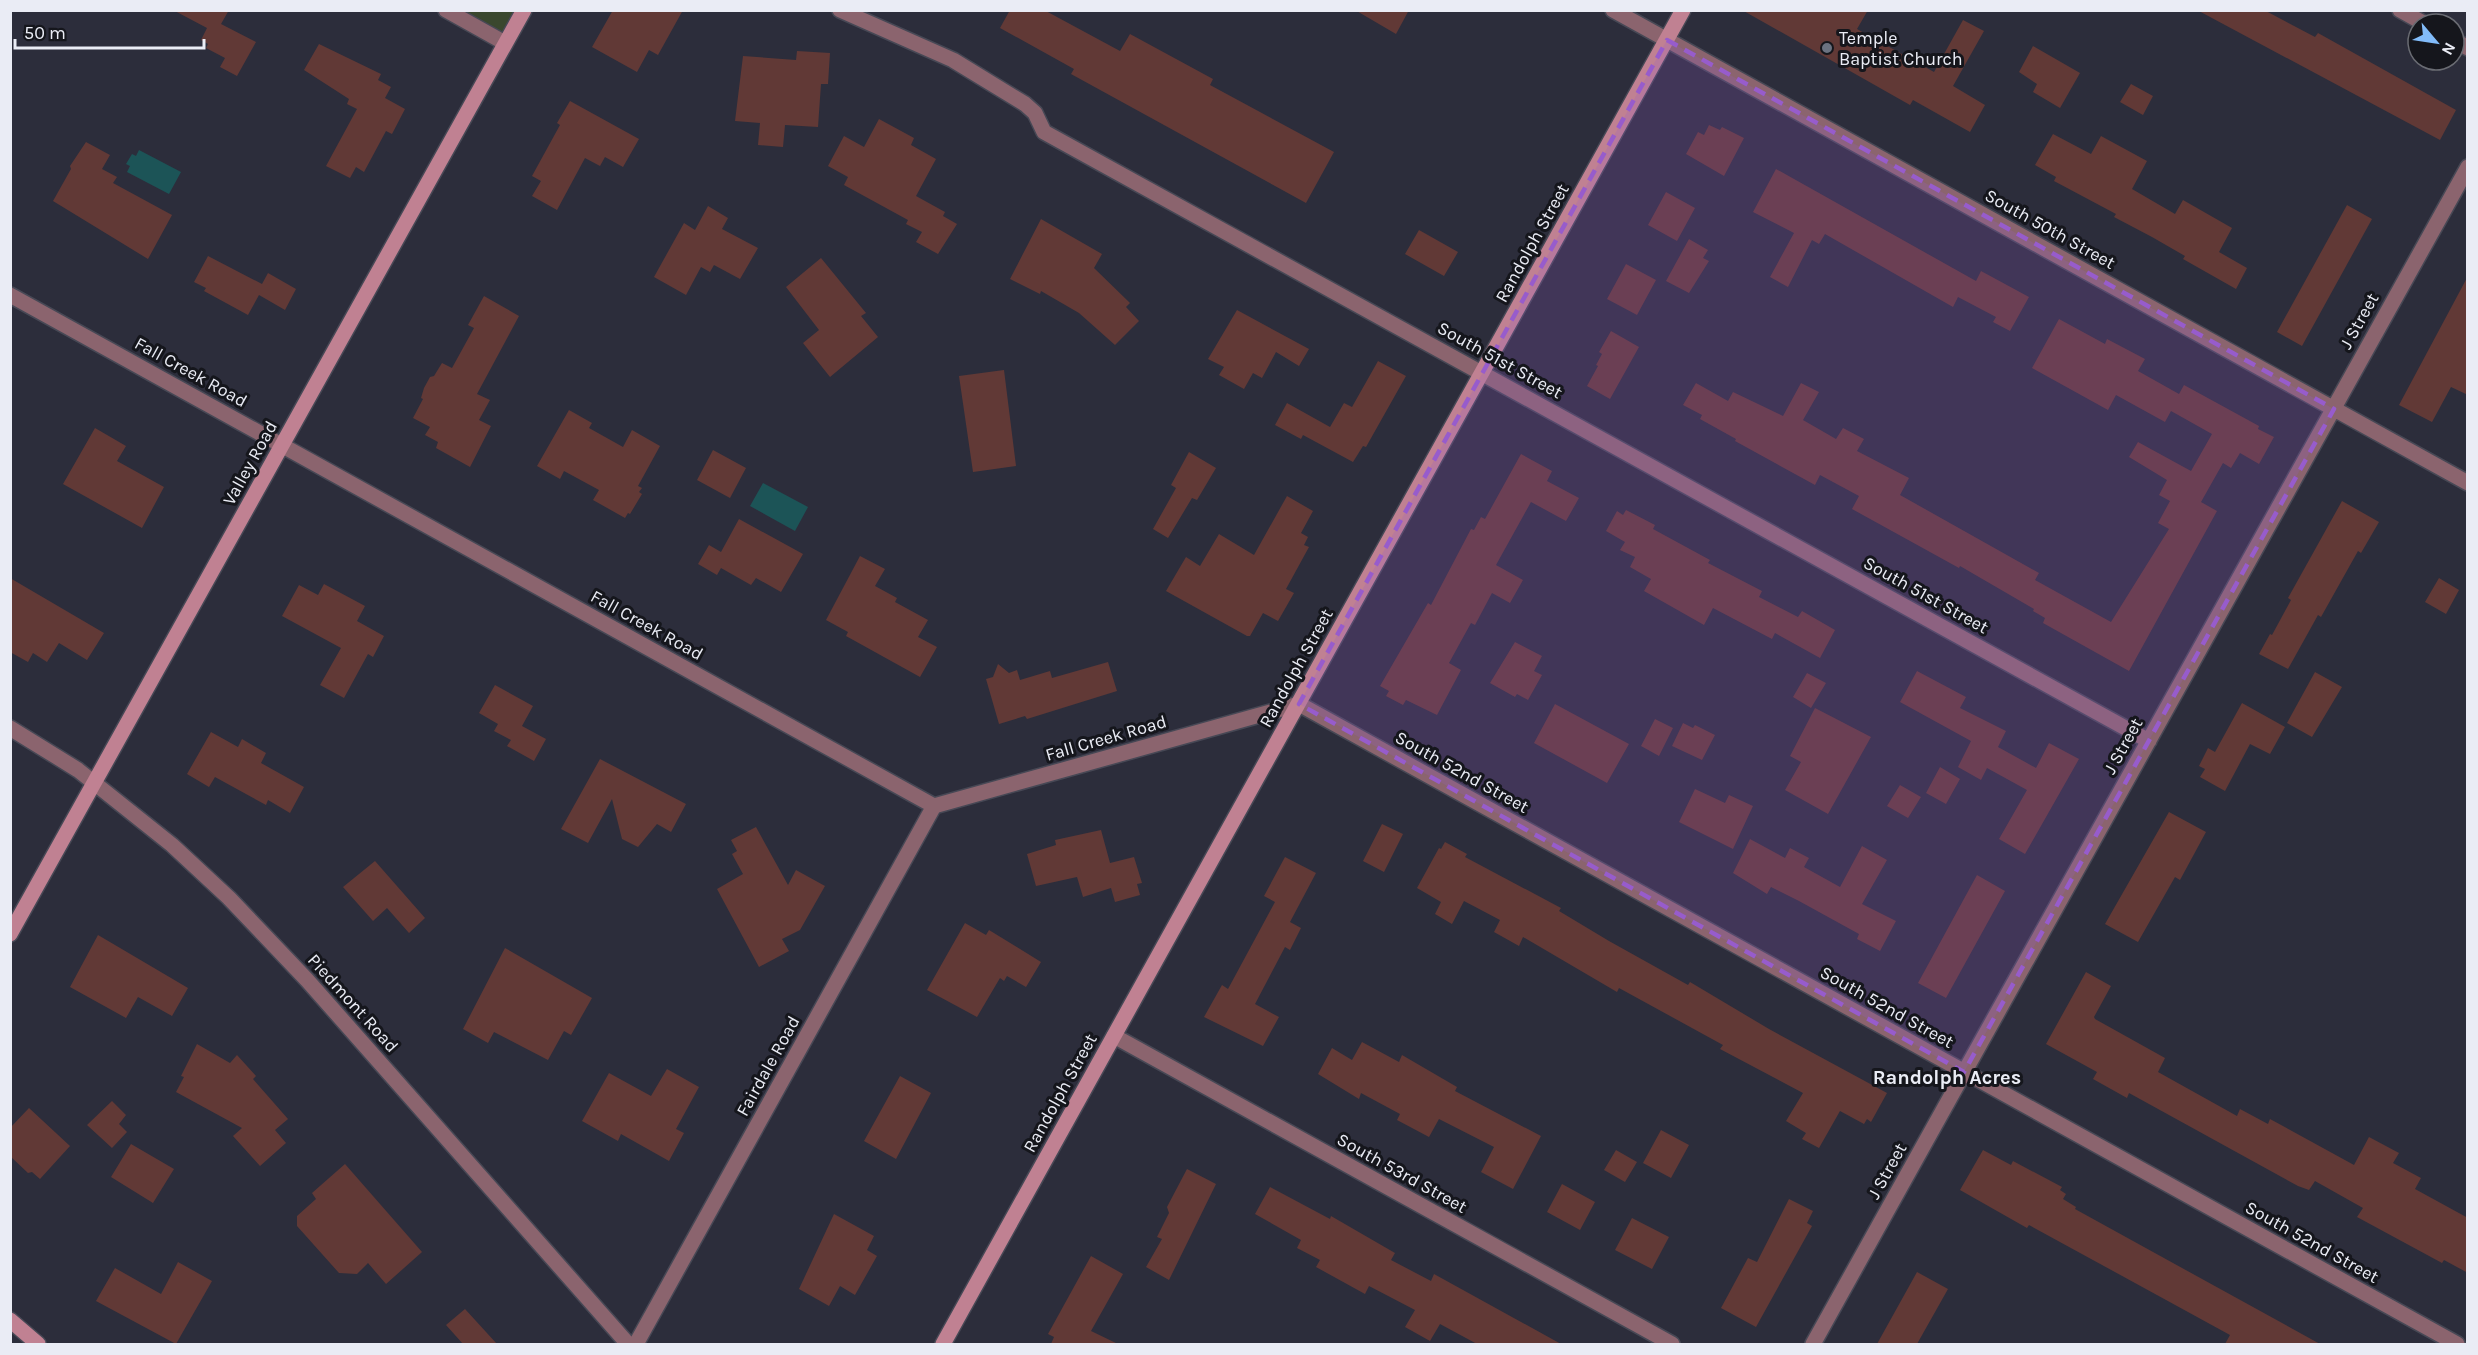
<svg xmlns="http://www.w3.org/2000/svg" width="2478" height="1355" viewBox="0 0 2478 1355" font-family="Karla,sans-serif">
  <style>
    .green { fill: #3a472e }
    .water { fill: #1c5457 }
    .building { fill: #613936 }
    .lines { fill: none; stroke-linecap: round; stroke-linejoin: round }
    .street-casing { stroke: #474855; stroke-width: 18 }
    .secondary-casing { stroke: #474855; stroke-width: 18 }
    .street { stroke: #8b646e; stroke-width: 15 }
    .secondary { stroke: #c08192; stroke-width: 15 }
    .marked { fill: #975ccc; fill-opacity: 0.2; stroke: #975ccc; stroke-width: 4.5; stroke-dasharray: 12 8; stroke-linejoin: round }
    .worship-dot { fill: #6b7280; stroke: #15161c; stroke-width: 2 }
    .labels { text-anchor: middle; dominant-baseline: central; stroke-width: 6; stroke-linejoin: round; paint-order: stroke }
    .poi-label { font-size: 18px; fill: #eaecf5; stroke: #15161c; text-anchor: start }
    .street-label { font-size: 18px; fill: #eaecf5; stroke: #15161c }
    .neighbourhood-label { font-size: 20px; font-weight: bold; fill: #eaecf5; stroke: #15161c }
  </style>
  <rect width="100%" height="100%" fill="#2c2d3b"/>
  <path class="green" d="M446,11h78l-19,32z"/>
  <path class="water" d="M139,150l42,22 -12,22 -42,-22 3,-6 -4,-2 6,-10 4,2z
    M763,483l45,24 -13,24 -45,-25z"/>
  <path class="building" d="M173,10h56l-8,14 35,18 -19,34 -17,-9 5,-9 -19,-10 2,-4 -7,-4 6,-12z
    M613,10h70l-25,45 -9,-5 -12,22 -45,-25z
    M1010,10h34l76,41 10,-17 83,45 -3,6 124,67 -28,51 -235,-129 3,-5 -74,-41z
    M1355,10h54l-13,24z
    M1742,10h126l-11,19 77,43 29,-52 21,11 -31,55 32,19 -15,27 -57,-32 -3,5z
    M2197,10h67l51,27 3,-4 138,77 -16,30z
    M319,44l62,30 -3,6 13,7 -6,11 20,11 -13,25 -6,-3 -22,41 -8,-5 -6,11 -24,-12 31,-57 -10,-5 2,-5 -45,-29z
    M2033,46l47,27 -20,35 -27,-16 4,-8 -18,-12z
    M797,51l33,2 -2,31h-7l-3,43 -33,-2 -2,22 -25,-2 2,-22 -25,-2 8,-65 53,4z
    M2131,84l22,12 -10,19 -23,-13z
    M570,101l69,38 -16,28 -18,-10 -5,9 -15,-8 -28,52 -25,-14 9,-15 -9,-5 28,-51 -3,-2z
    M879,119l35,19 -3,7 25,14 -20,37 29,16 -2,4 14,8 -19,30 -22,-12 6,-10 -16,-8 2,-4 -64,-35 4,-8 -20,-11 16,-30 20,11z
    M1709,125l11,5 2,-3 22,11 -20,38 -38,-22 12,-22 6,3z
    M2053,134l38,20 10,-18 46,25 -15,28 43,25 8,-14 49,28 -13,24 28,16 -11,21 -53,-30 2,-3 -33,-19 -38,-20 2,-3 -62,-33 2,-4 -21,-12z
    M86,142l24,13 -8,14 15,8 -4,6 59,32 -24,44 -95,-58 18,-32 -1,-3z
    M1776,169l200,112 5,-10 48,26 -19,34 -17,-9 3,-5 -38,-20 -5,10 -128,-73 -6,10 -7,-4 -24,47 -18,-10 24,-44 -41,-21z
    M1666,192l29,16 -18,33 -29,-16z
    M2347,205l25,14 -70,127 -25,-14z
    M708,206l20,12 -6,11 36,19 -18,31 -26,-14 -4,7 -9,-5 -15,28 -32,-18 30,-54 11,7z
    M1041,219l61,35 -8,14 36,35 -4,4 13,14 -24,24 -36,-32 -38,-22 -1,3 -30,-15z
    M1419,230l39,22 -14,24 -39,-22z
    M1689,239l19,11 -5,8 6,3 -20,32 -23,-12z
    M208,256l54,28 6,-11 28,16 -11,21 -26,-15 -11,20 -44,-24 2,-3 -12,-6z
    M821,258l45,55 -5,3 17,21 -48,40 -27,-34 16,-13 -33,-43z
    M1626,264l30,16 -19,35 -30,-16z
    M2468,276v119l-17,-8 -19,35 -33,-17z
    M484,296l35,20 -42,78 13,6 -11,20 12,6 -21,41 -34,-19 2,-6 -13,-7 5,-8 -17,-9 10,-19 -2,-1 3,-10 6,-11 4,-1 8,-13 10,5 22,-40 -6,-3z
    M1237,310l72,39 -10,17 -23,-14 -14,26 -9,-5 -9,16 -25,-14 5,-8 -16,-8z
    M2059,319l46,25 2,-5 38,20 -7,12 41,23 5,-9 75,41 -1,3 16,8 -15,27 -19,-11 -9,15 -8,-5 -22,39 16,9 -88,160 -86,-48 2,-5 -12,-7 1,-2 -74,-43 -1,2 -107,-59 7,-13 -39,-21 -5,10 -80,-44 1,-2 -36,-20 2,-4 -19,-10 13,-22 32,18 5,-9 50,24 18,-33 18,9 -16,28 33,19 7,-11 21,11 -7,12 52,27 -9,17 139,78 -4,7 76,42 58,-93 -11,-6 12,-22 -11,-6 8,-15 -38,-23 9,-15 53,29 21,-37 -41,-23 -6,11 -49,-27 -8,15 -76,-42z
    M1611,331l28,16 -29,52 -23,-13 11,-20 -2,-1 6,-11 -3,-2z
    M1378,361l28,15 -40,71 -3,-1 -10,16 -50,-27 -2,4 -26,-14 12,-22 43,24 14,-24 8,4z
    M1004,370l12,96 -43,6 -14,-96z
    M569,410l23,13 -3,5 34,19 9,-17 28,16 -22,40 4,2 -3,4 3,2 -12,20 -2,-1 -3,5 -32,-18 6,-10 -35,-19 -4,8 -23,-13z
    M95,428l31,18 -9,15 47,26 -22,41 -79,-44z
    M713,450l33,18 -16,30 -33,-18z
    M1189,452l27,16 -19,32 -5,-2 -24,40 -15,-9 23,-41 -5,-3z
    M1521,454l31,17 -5,10 32,17 -13,23 -35,-19 -35,63 27,15 -13,23 -18,-10 -17,32 -4,-2 -22,40 12,7 -24,45 -31,-15 -3,5 -17,-9 3,-5 -9,-5 48,-83 3,2 40,-76 3,1 7,-13 4,2z
    M1287,496l26,15 -12,22 7,4 -4,8 5,2 -23,42 8,4 -16,28 -15,-8 -13,23h-3l-81,-45 20,-34 14,9 19,-32 35,21z
    M2342,501l37,21 -18,31 -3,-2 -37,66 -3,-2 -30,54 -29,-15 11,-20 2,1 19,-35 -3,-2z
    M1626,510l29,15 -2,4 57,31 -2,3 54,28 -3,6 39,20 4,-6 33,19 -15,28 -45,-25 -3,6 -59,-31 -9,17 -60,-34 7,-12 -21,-12 5,-10 -15,-7 5,-8 -19,-11 11,-20 6,4z
    M739,519l64,35 -22,38 -25,-14 -5,7 -30,-17 -4,7 -19,-11 11,-19 12,7z
    M860,556l25,13 -10,17 22,12 -2,4 33,18 -10,17 19,10 -17,30 -74,-41 2,-4 -22,-12z
    M10,578l94,55 -17,27 -28,-17 -12,19 -14,-9 -5,9 -18,-10z
    M2439,578l20,12 -13,24 -21,-12z
    M324,584l41,22 -8,15 27,15 -11,21 -5,-3 -24,44 -24,-13 21,-37 -59,-32 17,-31 19,10z
    M1515,642l27,14 -8,15 8,4 -14,25 -11,-6 -2,3 -25,-14z
    M1108,662l9,29 -90,28 -2,-3 -26,8 -13,-45 7,-2 5,-13 11,9 8,-3 3,10 30,-9 2,7z
    M1917,671l49,26 -6,11 46,23 -8,16 38,21 13,-25 30,16 -54,95 -26,-15 28,-49 -40,-22 -6,12 -23,-13 13,-26 -71,-39z
    M2315,672l27,15 -30,50 -25,-14z
    M1807,673l19,10 -15,25 -18,-11z
    M495,685l38,21 -11,20 24,13 -12,22 -27,-15 4,-6 -17,-9 4,-7 -19,-11z
    M2242,703l43,24 -15,27 -20,-10 -25,47 -25,-14 5,-8 -6,-3 9,-18 7,4z
    M1555,704l74,40 -22,39 -73,-40z
    M1815,708l56,29 -43,77 -43,-24 16,-28 -11,-6z
    M1655,719l18,9 -14,28 -18,-10z
    M1683,723l10,5 2,-3 20,10 -13,25 -30,-14z
    M211,732l27,15 4,-8 24,14 -5,10 43,24 -14,26 -22,-13 -2,5 -51,-28 -6,10 -22,-13z
    M600,759l86,45 -15,28 -14,-8 -19,23 -16,-8 -10,-40 -24,44 -27,-14z
    M1940,767l20,12 -14,25 -20,-11z
    M1900,785l21,12 -13,21 -21,-12z
    M1695,789l30,14 4,-8 24,11 -20,43 -54,-27z
    M2169,812l37,20 -26,48 -5,-3 -37,65 -33,-18z
    M1382,824l21,10 -19,38 -21,-11z
    M756,827l32,58 8,-15 29,16 -25,44 -18,9 7,12 -30,16 -42,-78 26,-15 -11,-20 5,-3 -6,-11z
    M1101,830l9,33 24,-6 8,26 -5,1 3,11 -25,7 -4,-14 -28,9 -6,-20 -41,9 -9,-32 29,-9 -1,-5z
    M1750,839l35,19 5,-10 19,10 -5,9 36,20 22,-41 25,14 -25,44 34,17 -16,30 -23,-12 2,-5 -60,-33 -28,-14 -4,7 -34,-21z
    M1445,842l22,12 -2,3 96,51 -2,3 50,30 79,44 2,-3 79,47 118,64 -16,29 -4,-3 -3,5 -24,-13 -21,37 -17,-9 4,-6 -20,-12 17,-28 -83,-44 3,-4 -104,-57 -2,4 -94,-55 -4,9 -25,-14 6,-12 -36,-19 -12,23 -17,-10 6,-12 -24,-14 22,-40 2,1z
    M1285,857l31,16 -26,49 11,6 -11,22 -5,-3 -30,57 24,13 -16,29 -59,-29 18,-32 6,4 47,-87 -11,-6z
    M375,861l50,57 -16,15 -22,-25 -14,13 -30,-34z
    M1977,875l28,16 -59,107 -28,-15z
    M965,923l21,12 3,-5 52,32 -15,25 -19,-11 -3,5 -4,-3 -23,39 -50,-27z
    M98,935l90,53 -16,28 -34,-19 -12,21 -56,-31z
    M505,948l87,50 -21,37 -7,-4 -16,29 -54,-28 -6,11 -25,-14z
    M2086,972l25,14 -17,31 1,2 70,39 -7,14 79,44 3,-7 28,15 2,-5 84,46 15,-28 30,16 -6,10 28,15 -6,11 53,29v55l-24,-13 -2,3 -85,-46 6,-9 -48,-27 -6,9 -11,-4 -169,-93 -2,5 -34,-19 4,-7 -51,-28z
    M1362,1042l37,20 3,-7 55,32 -2,4 86,45 -28,53 -32,-17 13,-25 -55,-28 -10,18 -32,-17 3,-6 -39,-21 -2,6 -41,-25 14,-26 20,12z
    M197,1044l33,19 7,-8 19,21 -3,3 35,40 -13,11 11,13 -26,23 -27,-30 9,-8 -66,-36 8,-15 -3,-1z
    M667,1069l32,18 -23,42 8,4 -15,28 -48,-27 -3,7 -36,-20 27,-48 42,23z
    M900,1076l31,17 -35,66 -32,-18z
    M112,1101l14,14 -7,9 8,8 -15,16 -25,-23z
    M29,1108l41,38 -30,33 -8,-7 -4,1 -18,-17v-28z
    M1661,1130l28,15 -18,33 -28,-15z
    M131,1144l43,25 -21,34 -42,-26z
    M1616,1150l21,12 -12,20 -21,-12z
    M1983,1150l28,15 2,-4 49,26 -2,3 6,4 -3,5 13,8 -1,2 245,135h-95l5,-9 -201,-110 -2,3 -67,-38z
    M345,1164l77,88 -36,32 -18,-21 -11,11 -18,-1 -42,-47v-10l19,-17 -4,-6z
    M1187,1169l29,15 -47,96 -23,-13 16,-28 -5,-2 12,-24 -2,-6z
    M1562,1184l33,18 -15,28 -33,-18z
    M1270,1187l60,32 1,-3 64,37 -4,7 40,21 3,-7 127,70h-84l-37,-20 -10,17 -25,-14 10,-17 -46,-24 -4,8 -49,-27 4,-7 -23,-12 4,-8 -46,-26z
    M1789,1199l24,12 -6,12 5,3 -56,101 -35,-19 27,-50 9,4z
    M834,1214l40,22 -7,14 10,6 -22,39 -15,-9 -11,20 -30,-17z
    M1632,1218l37,19 -17,32 -37,-19z
    M1091,1256l32,18 -32,57 27,13h-67l3,-7 -6,-3z
    M178,1262l34,19 -36,63 -80,-43 19,-33 46,26z
    M1917,1272l31,17 -31,55h-40z
    M465,1309l32,35h-34l-17,-19z"/>
  <g class="lines">
    <g class="street-casing">
      <path id="street" d="M446,10l59,33
        M840,10l113,50 72,44 10,9 9,19 1105,609
        M1613,10l855,473
        M2400,10l25,14
        M2454,40l14,8
        M10,295l924,511 365,-102 1158,640
        M10,728l68,42 94,75 57,53 78,82 321,364
        M1114,1036l558,308
        M636,1344l298,-538
        M1813,1344l655,-1177"/>
    </g>
    <g class="secondary-casing">
      <path id="secondary" d="M10,934l514,-924
        M10,1320l28,24
        M943,1344l740,-1334"/>
    </g>
    <use href="#street" class="street"/>
    <use href="#secondary" class="secondary"/>
  </g>
  <path class="marked" d="M1667,40l667,369 -370,663 -665,-368z"/>
  <circle class="worship-dot" cx="1827" cy="48" r="6"/>
  <g class="labels">
    <g class="poi-label">
      <text x="1839" y="38">Temple<tspan x="1839" dy="21">Baptist Church</tspan></text>
    </g>
    <g class="street-label">
      <text transform="translate(2050 229) rotate(29)">South 50th Street</text>
      <text transform="translate(1532 243) rotate(-61)">Randolph Street</text>
      <text transform="translate(2359 321) rotate(-61)">J Street</text>
      <text transform="translate(1500 360) rotate(29)">South 51st Street</text>
      <text transform="translate(191 372) rotate(29)">Fall Creek Road</text>
      <text transform="translate(250 463) rotate(-61)">Valley Road</text>
      <text transform="translate(1926 595) rotate(29)">South 51st Street</text>
      <text transform="translate(647 625) rotate(29)">Fall Creek Road</text>
      <text transform="translate(1296 668) rotate(-61)">Randolph Street</text>
      <text transform="translate(1106 738) rotate(-16)">Fall Creek Road</text>
      <text transform="translate(2123 746) rotate(-61)">J Street</text>
      <text transform="translate(1462 772) rotate(29)">South 52nd Street</text>
      <text transform="translate(353 1003) rotate(48)">Piedmont Road</text>
      <text transform="translate(1887 1007) rotate(29)">South 52nd Street</text>
      <text transform="translate(768 1066) rotate(-61)">Fairdale Road</text>
      <text transform="translate(1060 1093) rotate(-61)">Randolph Street</text>
      <text transform="translate(1887 1171) rotate(-61)">J Street</text>
      <text transform="translate(1402 1173) rotate(29)">South 53rd Street</text>
      <text transform="translate(2312 1242) rotate(29)">South 52nd Street</text>
    </g>
    <g class="neighbourhood-label">
      <text x="1947" y="1077">Randolph Acres</text>
    </g>
  </g>
  <rect width="2478" height="1355" fill="none" stroke="#eaecf5" stroke-width="24"/>
  <g transform="translate(2436 42) rotate(119)"><circle r="28" fill="#15161c" stroke="#6a6c73" stroke-width="1.5"/>
  <path d="M0-4.5L10 22L0 15L-10 22Z" fill="#82bcfa"/>
  <text y="-9" font-size="16" font-weight="bold" text-anchor="middle" fill="#eaecf5">N</text>
  </g>
  <path d="M15 39v9h189v-9" fill="none" stroke="#eaecf5" stroke-width="3"/>
  <text x="24" y="39" font-size="18" fill="#eaecf5" stroke="#15161c" stroke-width="4.5" paint-order="stroke">50 m</text>
</svg>
